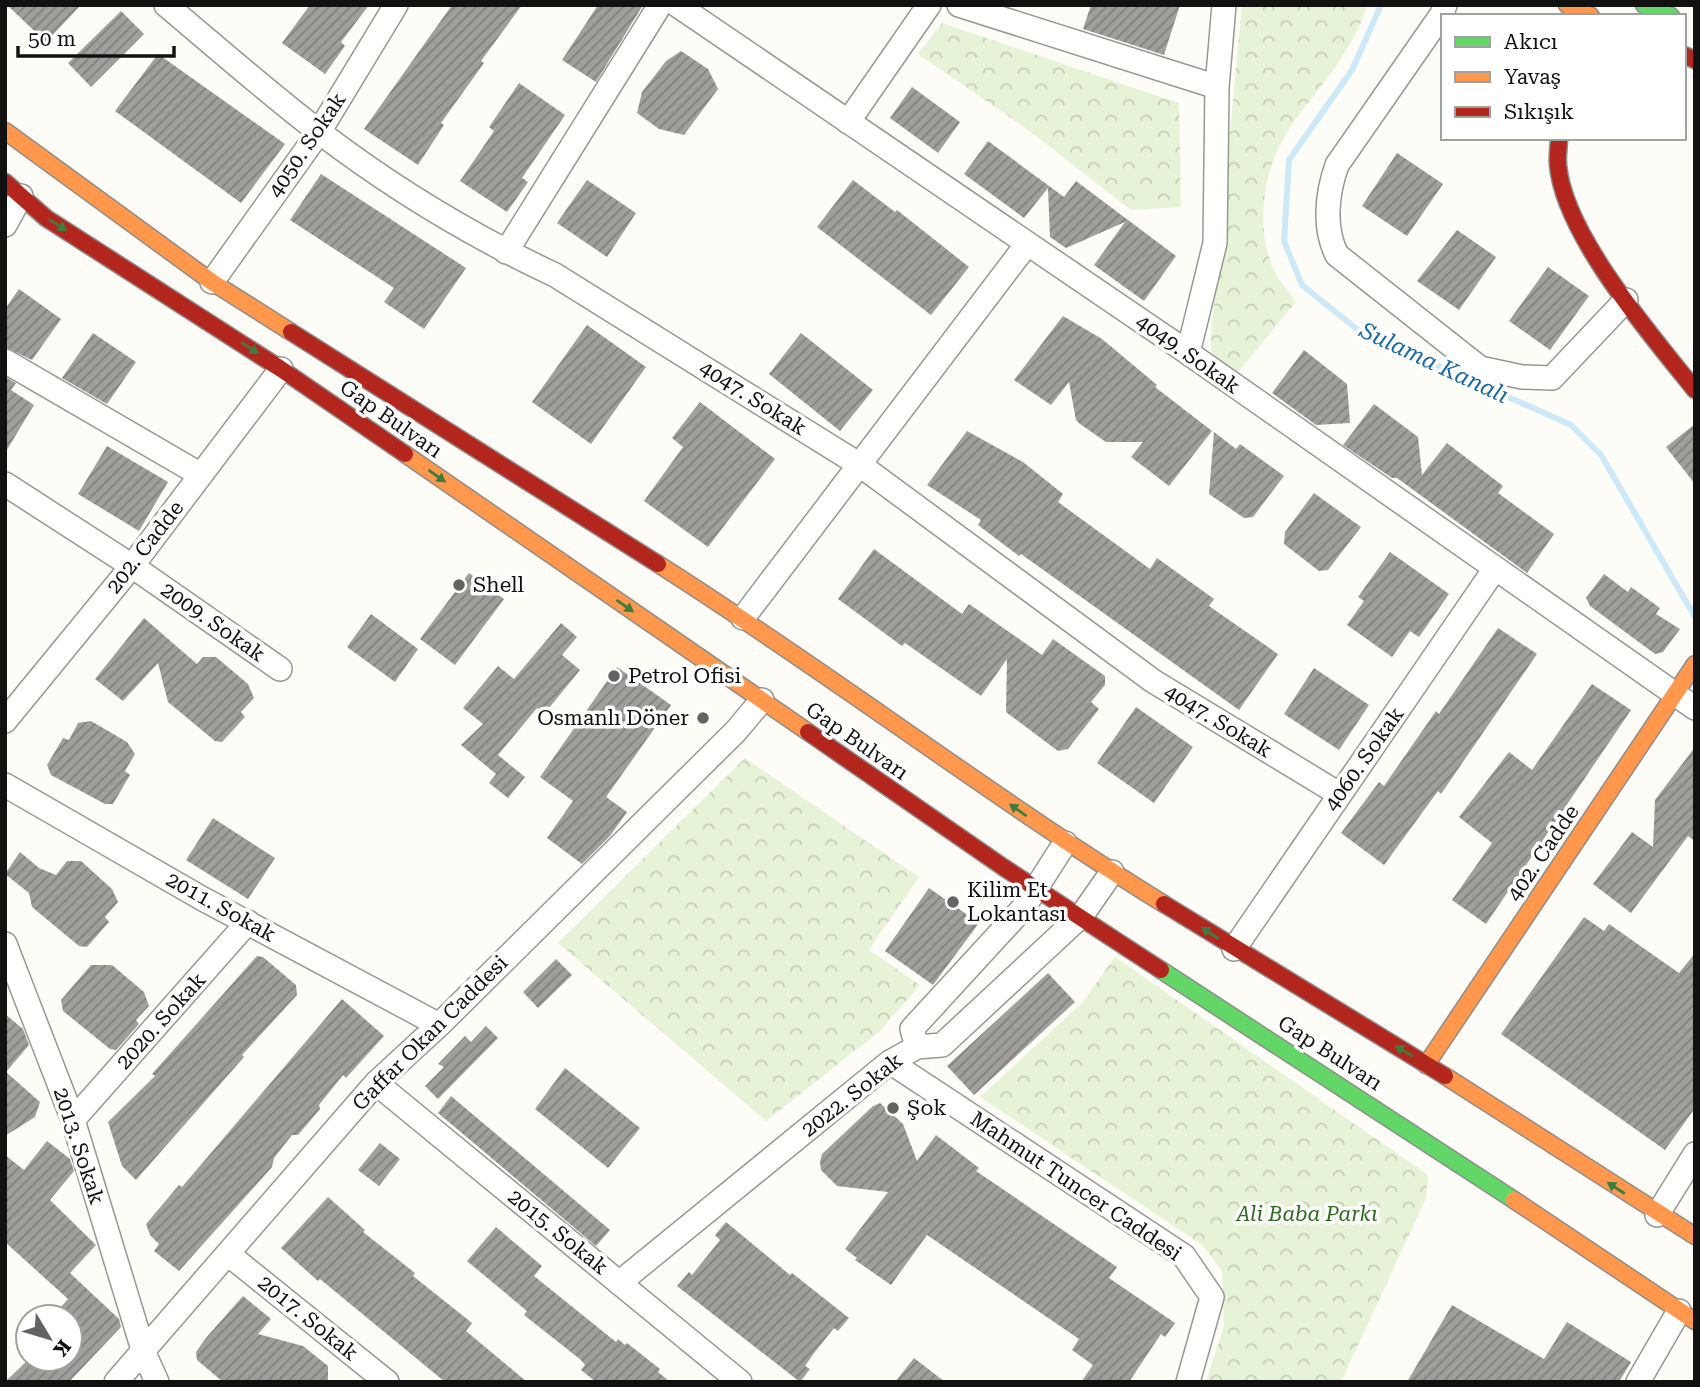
<svg xmlns="http://www.w3.org/2000/svg" width="1700" height="1387" viewBox="0 0 1700 1387" font-family="'Roboto Serif',serif">
  <style>
    .park { fill: url(#park-crowns) }
    .lines { fill: none; stroke-linecap: round; stroke-linejoin: round }
    .stream { stroke: #cde8f7; stroke-width: 6 }
    .building { fill: url(#building-hatch) }
    .street-casing { stroke: #979795; stroke-width: 26 }
    .fast-casing { stroke: #8e8d8b; stroke-width: 19 }
    .slow-casing { stroke: #8e8d8b; stroke-width: 19 }
    .jam-casing { stroke: #8e8d8b; stroke-width: 19 }
    .street { stroke: #fffffe; stroke-width: 23 }
    .fast { stroke: #63d668; stroke-width: 16 }
    .slow { stroke: #ff974d; stroke-width: 16 }
    .jam { stroke: #b3261e; stroke-width: 16 }
    .oneway { fill: #3e7d41 }
    .poi-dot { fill: #646362; stroke: #fff; stroke-width: 2.5 }
    .labels { text-anchor: middle; dominant-baseline: central; stroke-width: 7; stroke-linejoin: round; paint-order: stroke }
    .street-label { font-size: 21px; fill: #111; stroke: #fff }
    .poi-label { font-size: 21px; fill: #111; stroke: #fff; text-anchor: start }
    .park-label { font-size: 21px; font-style: italic; fill: #2f6b1f; stroke: #fff }
    .water-label { font-size: 23px; font-style: italic; fill: #1768a6; stroke: #fff }
  </style>
  <defs>
    <pattern id="park-crowns" width="20" height="18" patternUnits="userSpaceOnUse" patternTransform="scale(1.75)"><rect width="20" height="18" fill="#e7f3d7"/><path d="M2 6a3 3 0 1 1 6 0M12 15a3 3 0 1 1 6 0" fill="none" stroke="#c5cfb8"/></pattern>
    <pattern id="building-hatch" width="6" height="6" patternUnits="userSpaceOnUse" patternTransform="scale(1.75)"><rect width="6" height="6" fill="#a19f9c"/><path d="M-1 1l2-2M0 6l6-6M5 7l2-2" fill="none" stroke="#82807e"/></pattern>
  </defs>
  <rect width="100%" height="100%" fill="#fdfcf7"/>
  <path class="park" d="M1242,5h125c-13,45 -47,81 -74,118 -28,39 -39,97 -21,143 5,13 16,24 24,36l-59,71 -26,-20v-18z
    M942,23l237,80 2,104 -50,3 -104,-81 -109,-75z
    M745,758l174,119 -50,73 51,35 -40,46 -114,90 -208,-178z
    M1115,957l313,218 -2,23 -85,184h-135l18,-56 -2,-55 -20,-26 -222,-148 101,-93z"/>
  <g class="lines">
    <path class="stream" d="M1381,5l-29,65 -63,90 -5,81 18,44 56,45 213,95 30,30 94,162"/>
  </g>
  <path class="building" d="M7,5h74l-35,37z
    M310,5h59l-28,37 4,4 -20,28 -43,-31z
    M452,5h70l-41,56 3,2 -43,60 3,2 -26,40 -54,-36z
    M598,5h45l-47,77 -34,-22z
    M1091,5h89l-16,50 -81,-26z
    M121,11l23,23 -53,53 -23,-24z
    M681,51l27,18 10,20 -34,46 -25,-6 -22,-16 5,-21 24,-31z
    M158,54l127,90 -44,59 -126,-92z
    M519,83l46,32 -43,63 6,4 -21,30 -47,-31 34,-50 -5,-4z
    M912,87l48,35 -22,31 -48,-35z
    M988,141l76,56 12,-16 100,75 -32,45 -50,-36 31,-43 -59,26 -16,-11 -2,-49 -24,30 -60,-44z
    M1397,153l46,31 -36,52 -45,-30z
    M321,174l145,94 -42,61 -40,-27 10,-14 -104,-68z
    M587,180l49,33 -29,44 -50,-34z
    M853,180l42,32 2,-2 72,57 -38,48 -114,-88z
    M1457,230l39,27 -37,53 -42,-29z
    M1548,267l41,29 -39,54 -41,-29z
    M19,289l42,30 -29,41 -27,-13v-38z
    M1063,316l39,23 55,46 -2,2 57,44 -43,55 -38,-29 12,-15h-37l-26,-18 -4,-4 -7,-38 -18,23 -37,-25z
    M587,325l59,42 -55,77 -59,-42z
    M93,333l43,29 -29,42 -45,-26z
    M801,333l72,57 -33,41 -71,-57z
    M1304,350l43,34 3,39 -34,2 -44,-32z
    M5,377l11,6 -5,7 23,15 -29,48z
    M700,402l75,57 -67,88 -64,-46 39,-54 -11,-9z
    M1374,404l44,33 4,38 25,-32 56,43 -5,7 56,41 -27,39 -130,-95h-5l-49,-33z
    M1695,424v60l-29,-37z
    M967,431l56,31 40,32 -5,8 92,67 7,-11 57,41 -5,7 69,48 -39,56 -218,-156 -2,2 -41,-31 3,-5 -54,-35z
    M1214,432l22,17 4,-5 44,32 -31,41 -9,1 -35,-24z
    M107,446l61,36 -29,49 -61,-37z
    M1314,493l47,34 -33,43 -9,1 -35,-27 1,-12z
    M874,549l88,65 7,-10 73,51 11,-16 52,37v9l-14,17 8,7 -31,40 -10,2 -52,-39 1,-53 -26,37 -76,-53 -3,3 -64,-47z
    M1390,552l59,42 -30,43 -9,-6 -18,26 -45,-32 17,-24 -6,-4z
    M469,573l35,26 -49,66 -35,-26z
    M1604,574l24,18 3,-5 29,21 -4,6 24,15 -17,23 -8,2 -65,-48 -4,-8z
    M371,614l47,35 -23,33 -48,-35z
    M144,618l53,46 6,-7h13l32,27 6,14 -13,14 4,5 -23,25 -7,-1 -47,-39 -10,-39 -35,38 -28,-22z
    M561,623l16,14 -15,18 18,15 -36,44 -7,-6 -39,47 27,22 -17,21 -19,-15 7,-9 -35,-29 22,-21 -20,-16 35,-42 16,13z
    M1498,628l39,26 -96,140 -3,-3 -54,74 -43,-32 38,-51 5,4 52,-75 3,3z
    M617,667l54,38 -65,92 21,15 -17,24 -28,28 -35,-26 26,-37 -33,-24z
    M1314,668l55,37 -30,45 -55,-36z
    M1592,684l39,26 -145,214 -34,-24 40,-57 -33,-26 50,-65 23,18z
    M1136,707l57,40 -39,56 -57,-40z
    M91,721l36,21 8,12 -10,17 5,4 -17,29h-8l-54,-29 -4,-10 16,-27 6,2 9,-17z
    M1695,747v94l-7,-5 -57,77 -38,-29 39,-52 21,15 2,-47z
    M213,818l62,40 -27,41 -62,-39z
    M20,852l19,16 17,7 11,-14h14l31,28 6,13 -13,15 4,5 -22,25 -8,-1 -47,-39 -3,-14 -24,-19z
    M929,888l50,35 -46,62 -48,-34z
    M1584,917l20,14 5,-7 70,49 16,-20v155l-30,42 -164,-116z
    M257,956l6,1 33,28 1,10 -55,60 2,2 -108,123 -14,-14 -14,-44 47,-46 -3,-2z
    M556,959l16,16 -34,33 -15,-16z
    M91,965h21l32,27 5,14 -13,14 3,4 -23,26 -6,-1 -47,-38 -2,-11z
    M1048,973l27,29 -101,93 -27,-29z
    M342,999l42,37 -38,42 -3,-3 -24,30 1,4 -22,26h-6l-18,23 -2,9 -93,104 -25,-20 5,-7 -9,-9 -4,-11 33,-39 3,2z
    M5,1014l18,15 6,16 -23,27 34,30 -5,15 -30,19z
    M486,1026l12,12 -60,61 -13,-13 19,-19 -6,-3 27,-28 6,6z
    M565,1068l75,60 -32,40 -73,-59z
    M451,1096l159,134 -14,16 -158,-133z
    M880,1103l23,21 14,37 19,-26 43,33 -3,3 141,96 -8,11 66,45 -10,14 -4,-3 -32,48h-48l12,-17 -21,-15 7,-11 -152,-104 -36,50 -36,-25 2,-2 -12,-9 43,-57 -51,-6 -16,-16 -1,-8 2,-8 51,-48z
    M47,1141l23,18 4,12 -24,29 46,45 -26,28 49,46 2,8 -52,55h-64l24,-23h41v-42h-18l16,-18 -63,-57v-87l19,15z
    M380,1143l20,16 -21,27 -21,-16z
    M328,1197l37,33 -2,2 52,41 -2,3 59,47 -6,8 61,51h-82l-125,-103 -2,2 -37,-33z
    M726,1222l64,53 2,-2 57,45 -11,13 -4,-3 -20,25 -9,13 5,3 -10,13 -123,-96 12,-14 3,3 28,-35 -5,-5z
    M496,1227l46,39 -8,10 82,66 2,-3 7,6 2,-2 33,26 -2,3 12,10h-74l-15,-12 4,-5 -4,-5 -57,-45 3,-4 -60,-50z
    M243,1296l28,23 -13,15 45,12 25,20v16h-105l-26,-22 -1,-8 9,-13z
    M1452,1305l92,54 23,-37 64,40 -12,20h-212z
    M914,1358l31,24h-50z"/>
  <g class="lines">
    <g class="street-casing">
      <path id="street" d="M166,5c50,42 100,86 152,126 73,56 154,105 237,144l305,190 293,216 186,113
        M677,5l507,345 511,358
        M959,5l258,82
        M1445,5l-3,9 -105,151c-10,28 -14,63 0,90l143,113 42,9 30,1 74,-78
        M848,122l81,-117
        M5,225l16,-29
        M506,252l154,-247
        M212,282l107,-150 77,-127
        M1188,353l27,-110 2,-156 7,-82
        M5,361l196,114
        M5,484l127,82 148,103
        M743,618l284,-374
        M5,721l127,-155 149,-197
        M5,785l198,114 236,126
        M5,944l68,176 71,233 13,29
        M1234,949l260,-379
        M917,1047l25,-2 140,-130 30,-43
        M890,1062l294,194 28,41 -24,85
        M376,1083l364,299
        M73,1120l175,-198
        M1657,1215l38,-61
        M228,1254l159,128
        M619,1283l271,-221 27,-15 -5,-18 112,-122 41,-64
        M116,1382l260,-299 63,-58 297,-294 26,-31
        M1638,1382l41,-71"/>
    </g>
    <g class="fast-casing">
      <path id="fast" d="M1644,5l27,11
        M1161,970l353,230"/>
    </g>
    <g class="slow-casing">
      <path id="slow" d="M1567,5l24,11
        M5,131l207,151 79,50
        M405,454l403,278
        M658,564c172,109 333,233 506,340
        M1426,1065l269,-401
        M1445,1076l250,160
        M1514,1200l181,121"/>
    </g>
    <g class="jam-casing">
      <path id="jam" d="M1684,55l11,5
        M1559,138c0,9 -2,18 -1,27 6,70 94,171 137,225
        M5,182l41,36 235,151 124,85
        M291,332l367,232
        M808,732l195,135 158,103
        M1164,904l281,172"/>
    </g>
    <use href="#street" class="street"/>
    <use href="#fast" class="fast"/>
    <use href="#slow" class="slow"/>
    <use href="#jam" class="jam"/>
  </g>
  <defs><path id="oneway-solid" d="M-6-.8H1V-3.2L6.5 0L1 3.2V.8H-6Z" transform="scale(1.75)"/></defs>
  <g class="oneway">
    <use href="#oneway-solid" transform="translate(58 225) rotate(32)"/>
    <use href="#oneway-solid" transform="translate(250 348) rotate(34)"/>
    <use href="#oneway-solid" transform="translate(437 476) rotate(35)"/>
    <use href="#oneway-solid" transform="translate(625 606) rotate(35)"/>
    <use href="#oneway-solid" transform="translate(1018 810) rotate(-145)"/>
    <use href="#oneway-solid" transform="translate(1210 933) rotate(-147)"/>
    <use href="#oneway-solid" transform="translate(1404 1051) rotate(-149)"/>
    <use href="#oneway-solid" transform="translate(1616 1188) rotate(-147)"/>
  </g>
  <g class="poi-dot">
    <circle cx="459" cy="585" r="7"/>
    <circle cx="614" cy="676" r="7"/>
    <circle cx="703" cy="718" r="7"/>
    <circle cx="953" cy="902" r="7"/>
    <circle cx="893" cy="1108" r="7"/>
  </g>
  <g class="labels">
    <g class="street-label">
      <text transform="translate(307 145) rotate(-56)">4050. Sokak</text>
      <text transform="translate(1188 354) rotate(35)">4049. Sokak</text>
      <text transform="translate(753 398) rotate(32)">4047. Sokak</text>
      <text transform="translate(391 419) rotate(35)">Gap Bulvarı</text>
      <text transform="translate(145 547) rotate(-52)">202. Cadde</text>
      <text transform="translate(213 622) rotate(35)">2009. Sokak</text>
      <text transform="translate(1218 721) rotate(31)">4047. Sokak</text>
      <text transform="translate(857 741) rotate(35)">Gap Bulvarı</text>
      <text transform="translate(1364 759) rotate(-55)">4060. Sokak</text>
      <text transform="translate(1543 853) rotate(-56)">402. Cadde</text>
      <text transform="translate(221 907) rotate(29)">2011. Sokak</text>
      <text transform="translate(161 1021) rotate(-48)">2020. Sokak</text>
      <text transform="translate(430 1033) rotate(-45)">Gaffar Okan Caddesi</text>
      <text transform="translate(1330 1053) rotate(33)">Gap Bulvarı</text>
      <text transform="translate(852 1095) rotate(-38)">2022. Sokak</text>
      <text transform="translate(79 1146) rotate(72)">2013. Sokak</text>
      <text transform="translate(1076 1186) rotate(34)">Mahmut Tuncer Caddesi</text>
      <text transform="translate(558 1232) rotate(39)">2015. Sokak</text>
      <text transform="translate(308 1318) rotate(39)">2017. Sokak</text>
    </g>
    <g class="poi-label">
      <text x="473" y="585">Shell</text>
      <text x="628" y="676">Petrol Ofisi</text>
      <text x="689" y="718" text-anchor="end">Osmanlı Döner</text>
      <text x="967" y="890">Kilim Et<tspan x="967" dy="24">Lokantası</tspan></text>
      <text x="907" y="1108">Şok</text>
    </g>
    <g class="park-label">
      <text x="1307" y="1214">Ali Baba Parkı</text>
    </g>
    <g class="water-label">
      <text transform="translate(1434 363) rotate(25)">Sulama Kanalı</text>
    </g>
  </g>
  <rect width="1700" height="1387" fill="none" stroke="#111111" stroke-width="14"/>
  <rect x="1441" y="14" width="245" height="126" fill="#ffffff" stroke="#a0a0a0" stroke-width="2"/>
  <rect x="1455" y="37" width="35" height="10" fill="#63d668" stroke="#a0a0a0" stroke-width="2"/>
  <text x="1504" y="49" font-size="21" fill="#111111">Akıcı</text>
  <rect x="1455" y="72" width="35" height="10" fill="#ff974d" stroke="#a0a0a0" stroke-width="2"/>
  <text x="1504" y="84" font-size="21" fill="#111111">Yavaş</text>
  <rect x="1455" y="107" width="35" height="10" fill="#b3261e" stroke="#a0a0a0" stroke-width="2"/>
  <text x="1504" y="119" font-size="21" fill="#111111">Sıkışık</text>
  <g transform="translate(49 1338) rotate(128)"><circle r="33" fill="#ffffff" stroke="#a0a0a0" stroke-width="2"/>
  <path d="M0-5L12 26L0 18L-12 26Z" fill="#646362"/>
  <text y="-10" font-size="19" font-weight="bold" text-anchor="middle" fill="#111111">K</text>
  </g>
  <path d="M18 46v10h156v-10" fill="none" stroke="#111111" stroke-width="3.5"/>
  <text x="28" y="46" font-size="21" fill="#111111" stroke="#ffffff" stroke-width="5" paint-order="stroke">50 m</text>
</svg>
